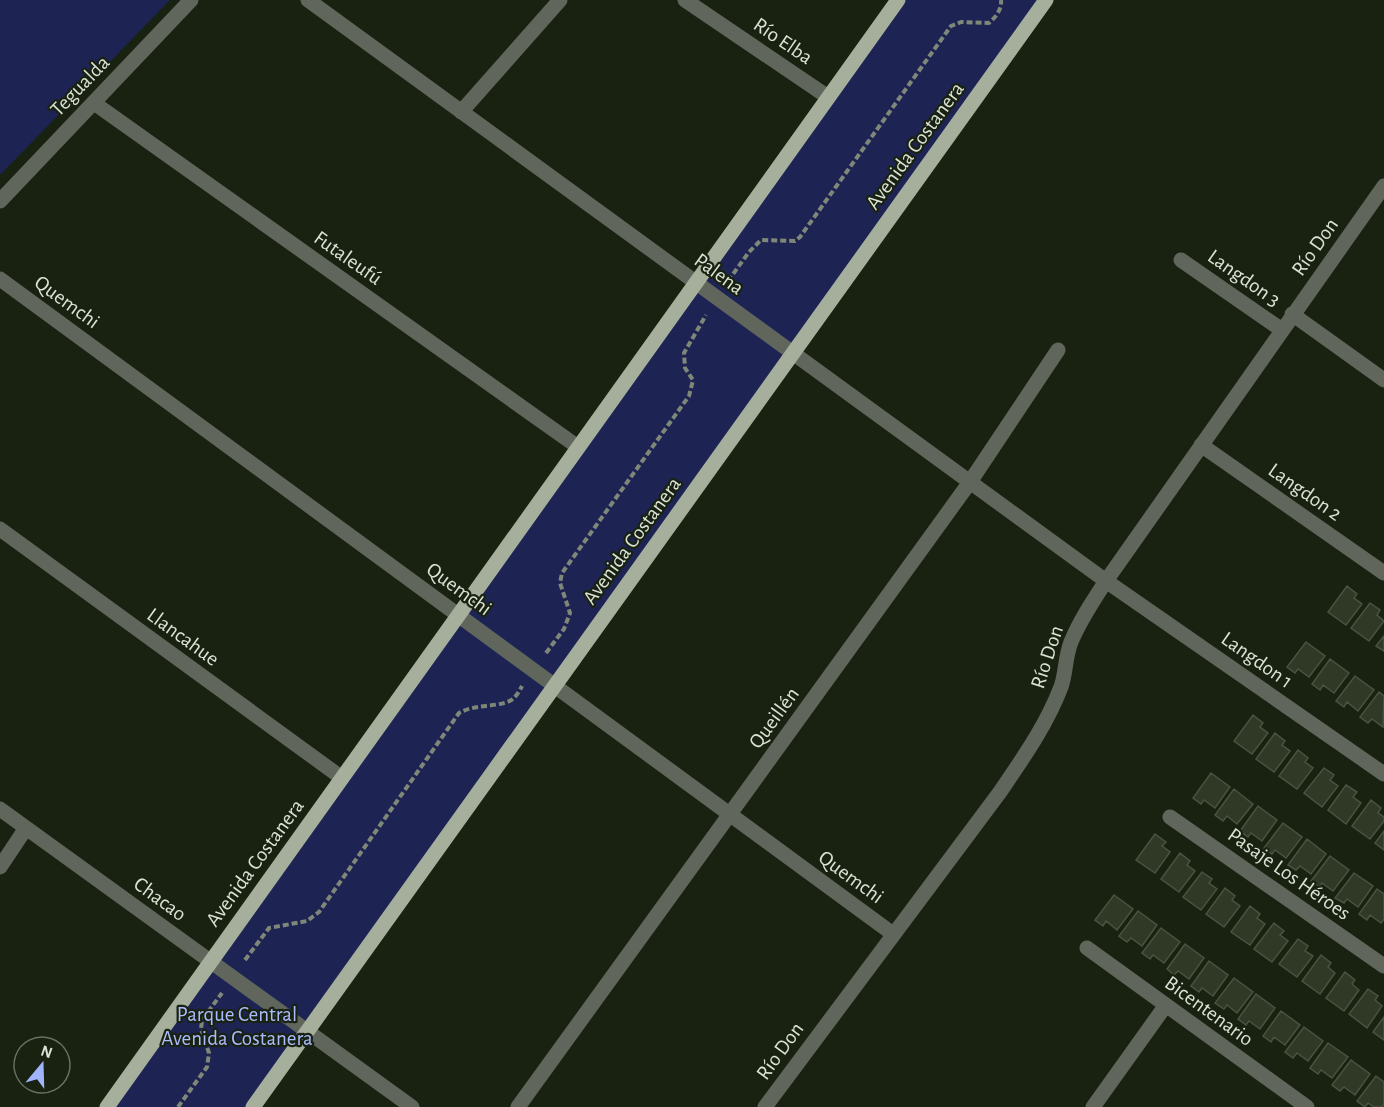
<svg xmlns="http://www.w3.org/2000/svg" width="1384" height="1107" viewBox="0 0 1384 1107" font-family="'Alegreya Sans',sans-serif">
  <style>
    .green { fill: #1d2453 }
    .building { fill: #2f3926; stroke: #495340; stroke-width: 1.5 }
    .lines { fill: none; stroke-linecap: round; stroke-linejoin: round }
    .path { stroke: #7f8779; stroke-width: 4; stroke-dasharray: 6 3; stroke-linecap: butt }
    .minor { stroke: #61665d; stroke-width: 15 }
    .major { stroke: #a5af9c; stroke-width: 15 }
    .labels { text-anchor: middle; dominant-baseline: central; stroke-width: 4.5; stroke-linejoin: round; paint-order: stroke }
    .street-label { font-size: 21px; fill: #dbe2d6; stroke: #192211 }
    .park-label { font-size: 21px; fill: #aabbfe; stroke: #192211 }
  </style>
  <rect width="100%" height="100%" fill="#192211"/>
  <path class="green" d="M0,0h170l-170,175z
    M906,0h132l-793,1107h-133z"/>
  <path class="building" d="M1347,586l10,8 -3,4 8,6 -16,21 -18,-13z
    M1370,603l10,7 -3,5 7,6 -15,20 -18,-13z
    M1384,636v15l-8,-5z
    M1306,642l19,14 -16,21 -11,-8 -3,4 -8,-6z
    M1330,659l19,14 -15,20 -11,-8 -3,5 -8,-6z
    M1355,676l19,14 -16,21 -11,-9 -3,5 -8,-6z
    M1379,692l5,4 -1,31 -11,-8 -4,4 -8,-6z
    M1253,715l10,8 -3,4 8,6 -16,21 -18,-13z
    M1275,733l10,8 -3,4 8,6 -16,21 -18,-13z
    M1298,750l10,8 -3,4 8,6 -16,21 -18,-13z
    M1324,768l10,7 -4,5 8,6 -16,21 -18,-14z
    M1211,773l19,14 -15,21 -11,-8 -3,4 -8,-6z
    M1346,785l11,7 -4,5 8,6 -15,21 -18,-14z
    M1234,789l19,15 -16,20 -10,-8 -4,5 -8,-6z
    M1371,800l10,8 -3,5 6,4v4l-14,18 -18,-13z
    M1258,806l19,14 -15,21 -11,-8 -3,4 -8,-6z
    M1283,823l19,14 -16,21 -11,-8 -3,4 -8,-6z
    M1384,831v19l-9,-7z
    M1155,834l11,8 -4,4 8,6 -15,21 -19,-13z
    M1307,839l19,15 -15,20 -11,-8 -4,4 -8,-5z
    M1180,853l10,8 -3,4 8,6 -16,21 -18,-13z
    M1330,856l19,14 -16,21 -11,-8 -3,4 -8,-6z
    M1202,872l10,7 -3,4 8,6 -16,21 -18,-13z
    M1354,873l19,13 -15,21 -11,-8 -3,4 -9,-5z
    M1225,888l10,8 -3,4 8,6 -16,21 -18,-13z
    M1377,889l7,5v25l-3,4 -11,-8 -3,5 -8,-6z
    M1114,895l19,14 -16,21 -11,-9 -3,5 -8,-6z
    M1250,906l10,8 -3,4 8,6 -15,21 -19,-13z
    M1138,911l19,14 -15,21 -11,-8 -4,4 -8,-6z
    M1274,923l10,8 -4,4 8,6 -16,21 -18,-13z
    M1161,928l19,14 -16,21 -11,-8 -3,4 -8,-6z
    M1298,939l10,7 -3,5 8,5 -16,21 -18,-13z
    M1185,944l19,14 -15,21 -11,-8 -4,4 -7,-6z
    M1321,955l10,8 -3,4 7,6 -15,21 -18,-13z
    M1209,961l19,14 -15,21 -11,-8 -3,4 -8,-6z
    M1345,972l10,8 -3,4 7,6 -15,21 -18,-13z
    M1234,978l19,14 -16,21 -10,-8 -3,4 -9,-6z
    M1368,989l10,7 -3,4 7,6 -15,22 -18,-14z
    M1256,994l19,14 -15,21 -11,-8 -3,4 -8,-6z
    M1281,1011l19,14 -15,20 -11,-8 -3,5 -8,-6z
    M1384,1017v23l-11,-8z
    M1304,1027l19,14 -15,20 -11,-8 -4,5 -8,-6z
    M1328,1043l20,14 -16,21 -11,-8 -3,4 -8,-6z
    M1351,1060l19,14 -15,21 -11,-8 -4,4 -8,-6z
    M1376,1076l8,6v22l-2,3h-8l-6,-4 -3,4 -8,-6z"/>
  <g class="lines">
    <path class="path" d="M728,281l21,-29 12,-12 34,1 5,-4 151,-211 10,-4 28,1c7,-6 13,-14 12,-23
      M546,653l18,-24 6,-16 -10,-30 2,-10 127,-177 4,-16 -8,-12 -1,-15 22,-38
      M245,960l24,-32 38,-7 12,-9 140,-199c17,-10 45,-5 55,-15 3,-3 6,-8 8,-12
      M178,1107l29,-40 2,-14 -8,-24 1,-9 20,-27"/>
    <path class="minor" d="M308,0l798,581 278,193
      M685,0l143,97
      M94,103l484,344
      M461,112l99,-112
      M0,201l191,-201
      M1181,260l101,70
      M0,279l893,655
      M1292,314l92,66
      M1201,445l183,128
      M0,529l342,249
      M0,809l412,298
      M1170,817l214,149
      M0,867l26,-39
      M1087,948l220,159
      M518,1107l452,-625 88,-132
      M765,1107l235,-315c23,-34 46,-66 61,-105 5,-14 4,-30 10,-45 9,-22 22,-41 35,-61l278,-395
      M1093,1107l73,-102"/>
    <path class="major" d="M107,1107l791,-1107
      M253,1107l793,-1107"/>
  </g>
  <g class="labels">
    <g class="street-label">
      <text transform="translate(783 41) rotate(34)">Río Elba</text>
      <text transform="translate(80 86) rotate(-46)">Tegualda</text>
      <text transform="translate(915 146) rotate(-54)">Avenida Costanera</text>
      <text transform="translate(1315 247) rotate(-55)">Río Don</text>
      <text transform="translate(348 258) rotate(35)">Futaleufú</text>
      <text transform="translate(719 274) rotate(36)">Palena</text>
      <text transform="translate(1244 278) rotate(35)">Langdon 3</text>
      <text transform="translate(67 302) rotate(36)">Quemchi</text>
      <text transform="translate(1305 492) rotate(35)">Langdon 2</text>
      <text transform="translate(632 541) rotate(-54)">Avenida Costanera</text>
      <text transform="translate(459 589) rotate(36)">Quemchi</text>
      <text transform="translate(183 637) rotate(36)">Llancahue</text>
      <text transform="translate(1047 657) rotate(-72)">Río Don</text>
      <text transform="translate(1257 660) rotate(35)">Langdon 1</text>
      <text transform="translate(774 718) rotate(-54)">Queillén</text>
      <text transform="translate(255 863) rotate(-54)">Avenida Costanera</text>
      <text transform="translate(1289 874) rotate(35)">Pasaje Los Héroes</text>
      <text transform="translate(851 877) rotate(36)">Quemchi</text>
      <text transform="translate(160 899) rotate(36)">Chacao</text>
      <text transform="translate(1209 1011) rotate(36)">Bicentenario</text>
      <text transform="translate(780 1051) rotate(-54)">Río Don</text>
    </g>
    <g class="park-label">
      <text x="237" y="1014">Parque Central<tspan x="237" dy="24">Avenida Costanera</tspan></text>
    </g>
  </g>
  <g transform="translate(42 1065) rotate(19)"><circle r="28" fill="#192211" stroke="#676f60" stroke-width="1.5"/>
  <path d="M0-4.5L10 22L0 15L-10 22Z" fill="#a1b3fd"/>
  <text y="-9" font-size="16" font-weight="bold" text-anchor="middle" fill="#dbe2d6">N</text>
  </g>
</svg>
